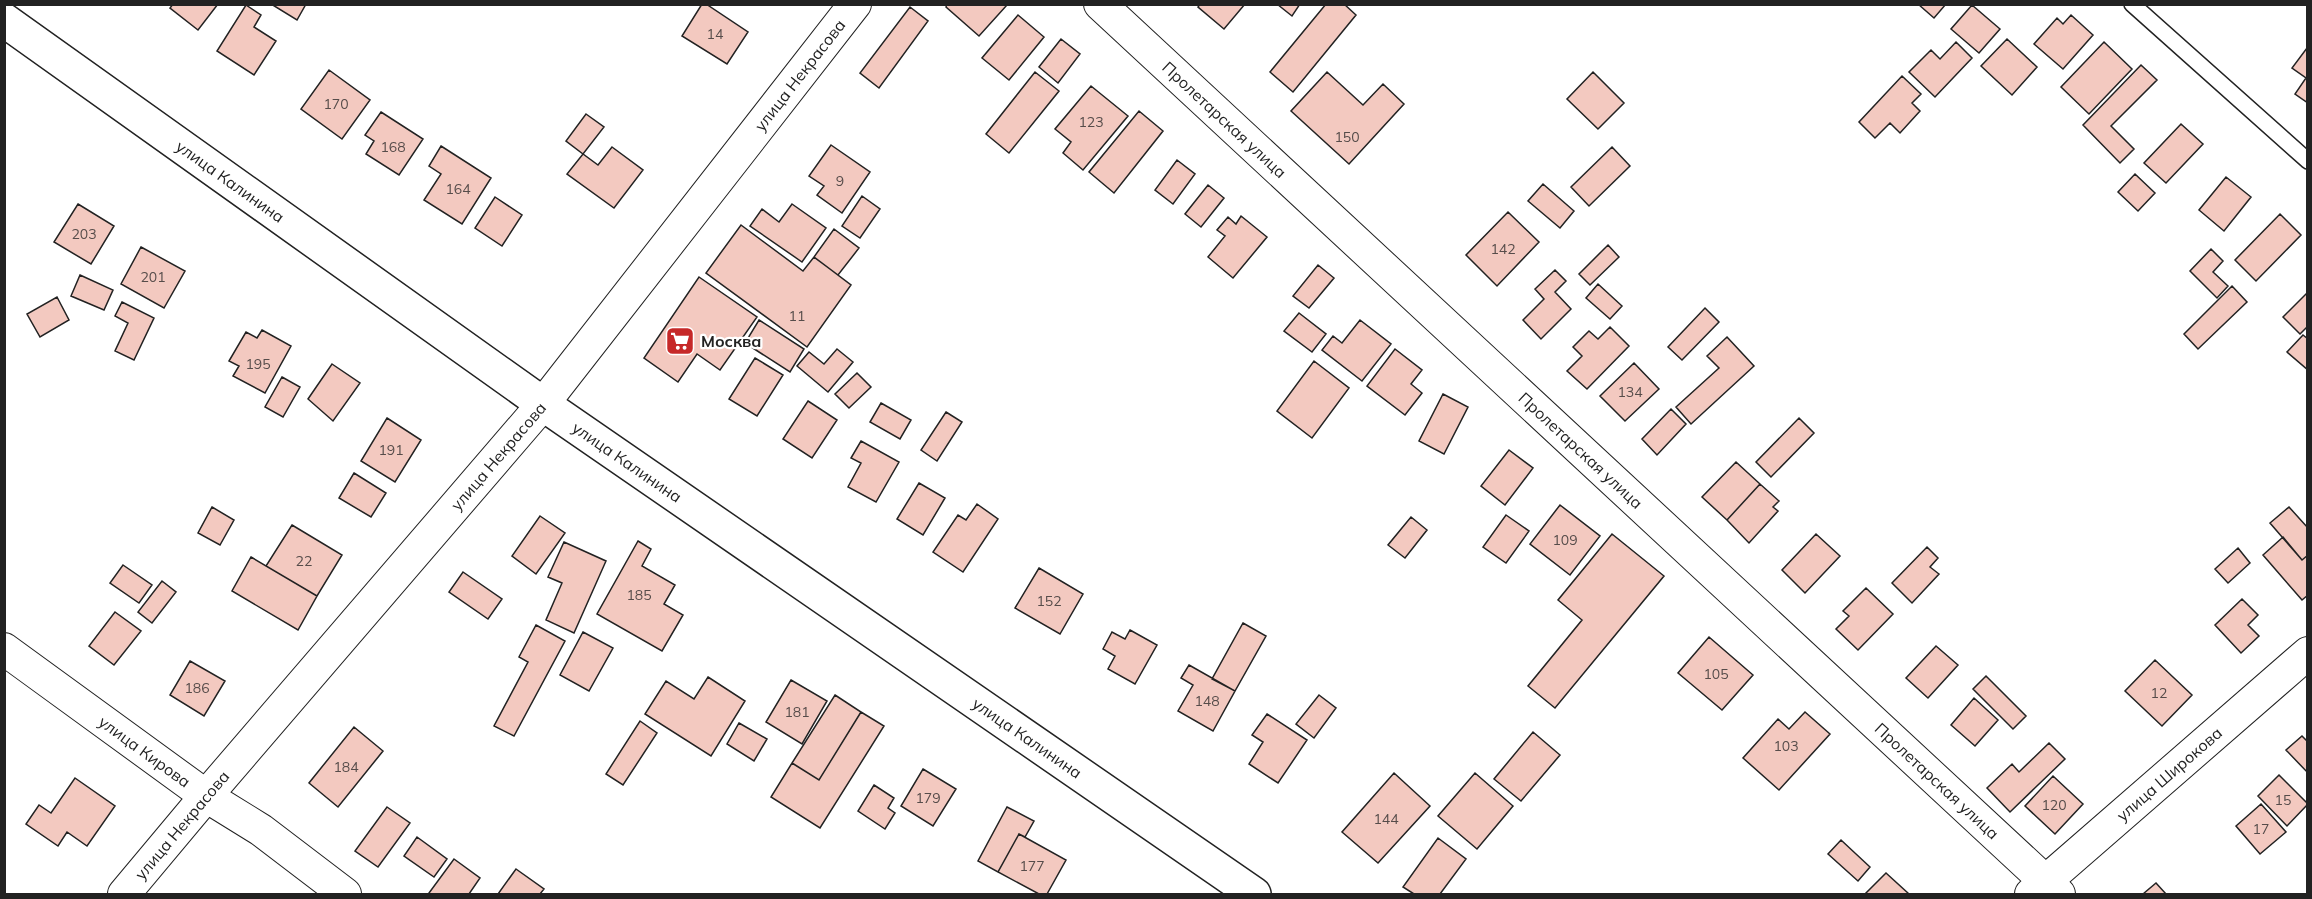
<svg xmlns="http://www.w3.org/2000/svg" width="2312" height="899" viewBox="0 0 2312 899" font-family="Mulish,sans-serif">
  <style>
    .building { fill: #f3c9c0; stroke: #222; stroke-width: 1.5 }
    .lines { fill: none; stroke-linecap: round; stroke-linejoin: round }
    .service-casing { stroke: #222; stroke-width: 18 }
    .minor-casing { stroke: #222; stroke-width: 34 }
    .tertiary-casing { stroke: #222; stroke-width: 36 }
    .service { stroke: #fff; stroke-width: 15 }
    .minor { stroke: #fff; stroke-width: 32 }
    .tertiary { stroke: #fff; stroke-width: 33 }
    .labels { text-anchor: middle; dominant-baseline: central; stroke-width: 4.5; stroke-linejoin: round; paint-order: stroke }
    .number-label { font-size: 14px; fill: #564c4a }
    .street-label { font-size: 16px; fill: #222; stroke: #fff }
    .poi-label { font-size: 16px; font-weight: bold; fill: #222; stroke: #fff; text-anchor: start }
  </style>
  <rect width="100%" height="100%" fill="#fff"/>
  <path class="building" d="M173,4h45l-20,26 -28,-22z
    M271,4h35l-9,16z
    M702,4h4l42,28 -21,32 -45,-28z
    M947,4h60v1l-28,31 -33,-29z
    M1200,4h45l-21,25 -26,-22z
    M1277,4h23l-8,12z
    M1326,4h18l12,11 -63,77 -23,-20z
    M1918,4h28l-12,14z
    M246,5l15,10 -7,12 22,14 -22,34 -37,-24z
    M1972,5l28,24 -21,24 -28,-24z
    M910,7l18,14 -49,67 -19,-15z
    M1018,15l26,22 -35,43 -27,-22z
    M2071,15l22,20 -30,34 -29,-25 23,-26 6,6z
    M1061,39l19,15 -22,29 -19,-16z
    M2007,39l30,28 -25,28 -31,-29z
    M1956,42l16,16 -37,39 -26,-25 22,-22 9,9z
    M2104,42l28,27 -43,45 -28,-27z
    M2307,48h1v55l-13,-9 11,-16 -14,-10z
    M2141,65l16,15 -46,46 23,23 -14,14 -37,-38z
    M329,70l41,30 -28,39 -41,-30z
    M1035,72l24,19 -50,62 -23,-19z
    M1327,72l36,33 20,-21 21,20 -55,60 -58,-53z
    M1593,72l31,31 -26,26 -31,-30z
    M1902,76l19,18 -9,9 8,8 -20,22 -10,-10 -15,15 -16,-16z
    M1091,86l37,30 -45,54 -20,-17 8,-11 -16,-13z
    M1139,111l24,20 -49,62 -25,-21z
    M381,112l42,27 -24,36 -33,-21 8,-13 -9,-6z
    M586,114l18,13 -21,27 -17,-13z
    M2181,124l22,20 -37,39 -22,-20z
    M831,145l39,27 -28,41 -25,-18 7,-9 -15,-10z
    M441,146l50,32 -29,46 -38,-24 17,-26 -12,-8z
    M612,147l31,23 -29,38 -47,-34 16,-20 15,11z
    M1612,147l18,19 -41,40 -18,-19z
    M1177,160l18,14 -22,30 -18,-14z
    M2135,174l20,19 -17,18 -20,-19z
    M2226,177l25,20 -27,34 -25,-21z
    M1543,184l31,27 -14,17 -32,-27z
    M1208,185l16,13 -23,29 -16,-13z
    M862,196l18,13 -20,29 -18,-12z
    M495,197l27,18 -20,31 -27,-18z
    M78,204l36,22 -23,38 -37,-22z
    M792,204l34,24 -24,34 -52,-36 12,-17 17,13z
    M1508,212l31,30 -42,44 -31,-31z
    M2280,214l21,21 -45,46 -21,-21z
    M1241,216l26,21 -34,41 -25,-21 17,-21 -8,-6 11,-13 8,7z
    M741,225l62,46 11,-14 37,28 -44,62 -101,-74z
    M834,229l25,19 -21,27 -24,-18z
    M1608,245l11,12 -29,28 -11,-11z
    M141,247l44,24 -21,37 -43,-24z
    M2211,249l12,12 -10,11 15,14 -11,12 -27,-27z
    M1318,265l16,13 -25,30 -16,-12z
    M1555,270l11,11 -11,11 16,17 -30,30 -18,-19 21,-21 -9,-10z
    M80,275l33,15 -9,20 -33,-14z
    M699,277l58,40 -37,53 -23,-16 -19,28 -34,-24z
    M1598,284l24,22 -12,13 -24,-21z
    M2232,286l15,16 -49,47 -14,-15z
    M2308,292v34l-8,8 -17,-17z
    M57,297l12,23 -29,17 -13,-23z
    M122,302l32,16 -20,42 -19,-9 13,-28 -13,-7z
    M1705,308l14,14 -37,38 -14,-13z
    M1299,313l27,21 -14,18 -28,-21z
    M759,320l45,29 -14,23 -45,-29z
    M1360,320l31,24 -29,37 -40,-31 11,-14 9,7z
    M1610,327l19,19 -42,43 -20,-18 15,-15 -9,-9 16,-16 9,8z
    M262,330l29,16 -26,47 -32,-17 6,-10 -10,-5 17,-29 11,6z
    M2303,335l5,4v31l-21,-18z
    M1727,337l27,29 -63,58 -15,-17 43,-39 -12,-12z
    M837,349l16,13 -25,30 -31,-26 12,-14 15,12z
    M1395,349l27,21 -11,14 11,9 -17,22 -38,-29z
    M755,358l28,17 -26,41 -28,-17z
    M1314,361l35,27 -37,50 -35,-27z
    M1634,363l25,26 -34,32 -25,-25z
    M332,364l28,19 -27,38 -25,-22z
    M857,373l14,14 -22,21 -14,-14z
    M282,377l18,10 -17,30 -18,-10z
    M1443,394l25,13 -24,47 -25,-13z
    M808,401l29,19 -25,38 -29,-19z
    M881,403l30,17 -11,19 -30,-17z
    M1671,409l15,15 -29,31 -15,-16z
    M946,412l16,10 -25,39 -16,-11z
    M387,418l34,22 -26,42 -34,-21z
    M1799,418l15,15 -43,44 -15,-15z
    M861,441l38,21 -23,40 -28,-15 13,-24 -10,-5z
    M1509,450l24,18 -28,37 -24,-19z
    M1736,462l24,22 -33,36 -25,-23z
    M354,473l32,20 -15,24 -32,-19z
    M919,483l26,15 -22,37 -26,-16z
    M1760,484l19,17 -6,6 5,4 -29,32 -22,-23z
    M977,504l21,15 -35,53 -30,-20 25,-37 8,5z
    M1560,505l40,31 -30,39 -40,-31z
    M212,507l22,13 -14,25 -22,-12z
    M2289,507l19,21v27l-6,5 -32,-37z
    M1506,515l23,16 -23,32 -23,-16z
    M540,516l25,17 -29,41 -24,-18z
    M1411,517l16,13 -22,28 -17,-13z
    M292,525l50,30 -25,41 -51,-30z
    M1612,534l52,42 -109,132 -27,-22 54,-66 -24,-20z
    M1816,534l24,22 -35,37 -23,-23z
    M2283,537l19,23 6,-5v40l-6,5 -39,-45z
    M638,541l13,8 -9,17 33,19 -11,19 19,11 -21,36 -65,-37z
    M564,542l42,19 -32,72 -28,-13 16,-37 -14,-6z
    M1927,547l11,11 -8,9 9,7 -27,29 -20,-20z
    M2238,548l12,15 -22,20 -13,-14z
    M251,557l66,39 -19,34 -66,-39z
    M123,565l29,20 -13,18 -29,-20z
    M1039,568l44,26 -23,40 -45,-26z
    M463,572l39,27 -14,20 -39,-27z
    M162,581l14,11 -24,31 -14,-11z
    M1866,588l27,26 -35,36 -22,-21 13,-13 -6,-5z
    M2242,599l16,16 -10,10 11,11 -18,17 -26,-28z
    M115,612l26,19 -27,34 -25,-19z
    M1243,623l23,13 -31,55 -23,-12z
    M536,625l29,16 -51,95 -20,-10 34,-64 -9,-5z
    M1130,630l27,15 -22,39 -27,-15 7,-13 -12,-7 9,-17 13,7z
    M583,632l30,16 -24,43 -29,-16z
    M1709,637l44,38 -31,35 -44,-37z
    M1936,646l22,19 -30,33 -22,-20z
    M2155,660l37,35 -30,31 -37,-35z
    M190,661l35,20 -21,35 -34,-21z
    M1189,665l46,26 -22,40 -35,-20 15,-26 -12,-7z
    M1986,676l40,40 -13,13 -40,-40z
    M708,677l37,24 -34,55 -66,-42 21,-33 28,18z
    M791,680l36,21 -25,43 -36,-22z
    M835,695l26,17 -42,68 -27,-17z
    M1319,695l17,13 -22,30 -18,-14z
    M1974,698l24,22 -23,26 -24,-21z
    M861,712l23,14 -64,102 -49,-31 21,-34 27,17z
    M1805,712l25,22 -51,56 -36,-32 35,-39 11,10z
    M1267,714l40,26 -29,43 -29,-19 14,-22 -11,-7z
    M640,721l17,12 -34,52 -17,-11z
    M739,723l28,16 -13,22 -27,-17z
    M354,727l29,24 -45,56 -29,-24z
    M1533,732l27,23 -39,46 -27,-22z
    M2302,736l6,6v31l-22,-23z
    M2049,743l16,16 -55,53 -23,-24 25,-24 7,8z
    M923,769l33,20 -23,37 -32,-20z
    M1394,773l36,33 -52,57 -36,-31z
    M1475,773l38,33 -36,43 -39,-33z
    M2279,775l29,29 -21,22 -29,-30z
    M2053,776l30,28 -28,30 -30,-28z
    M75,778l40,28 -28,40 -20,-14 -9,14 -32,-22 13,-19 12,8z
    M874,785l20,13 -6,10 7,5 -10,16 -27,-18z
    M2261,804l25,28 -26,22 -24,-28z
    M387,807l23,16 -32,44 -23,-16z
    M1007,807l27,14 -9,16 -6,-3 -21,38 -20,-11z
    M1019,834l47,26 -19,34h-8l-41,-22z
    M417,837l30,22 -13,18 -30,-21z
    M1438,838l28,21 -26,35h-26l-11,-7z
    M1841,840l29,27 -12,14 -30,-27z
    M454,859l26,19 -11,16h-38l-2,-1z
    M516,869l28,20 -4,5h-42z
    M1886,873l23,21h-44z
    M2156,883l10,11h-23z"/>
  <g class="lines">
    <g class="service-casing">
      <path id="service" d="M2132,4l176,157"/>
    </g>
    <g class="minor-casing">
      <g id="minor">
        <path id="s1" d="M1100,4l959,890"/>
        <path id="s2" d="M4,649l202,147 55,34 84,64"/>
        <path id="s3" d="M124,894l82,-98 337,-392 312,-400"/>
        <path id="s4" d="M2031,894l277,-241"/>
      </g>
    </g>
    <g class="tertiary-casing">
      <g id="tertiary">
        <path id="s5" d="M4,20l539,384 711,490"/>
      </g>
    </g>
    <use href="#service" class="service"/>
    <use href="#minor" class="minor"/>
    <use href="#tertiary" class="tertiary"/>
  </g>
  <defs>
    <g id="supermarket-square" transform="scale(1.5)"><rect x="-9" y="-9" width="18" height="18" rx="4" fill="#c62828" stroke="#fff"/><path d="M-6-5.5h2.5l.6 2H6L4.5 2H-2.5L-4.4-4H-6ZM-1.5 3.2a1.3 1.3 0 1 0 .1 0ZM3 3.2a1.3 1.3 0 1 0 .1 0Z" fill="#fff"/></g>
  </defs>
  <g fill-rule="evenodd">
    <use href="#supermarket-square" x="680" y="341"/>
  </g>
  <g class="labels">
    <g class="number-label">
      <text x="715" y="34">14</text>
      <text x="336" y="104">170</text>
      <text x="1091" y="122">123</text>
      <text x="1347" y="137">150</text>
      <text x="393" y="147">168</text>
      <text x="840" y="181">9</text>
      <text x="458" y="189">164</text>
      <text x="84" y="234">203</text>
      <text x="1503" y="249">142</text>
      <text x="153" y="277">201</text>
      <text x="797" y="316">11</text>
      <text x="258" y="364">195</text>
      <text x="1630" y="392">134</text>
      <text x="391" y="450">191</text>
      <text x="1565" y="540">109</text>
      <text x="304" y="561">22</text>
      <text x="639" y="595">185</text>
      <text x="1049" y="601">152</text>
      <text x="1716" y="674">105</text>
      <text x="197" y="688">186</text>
      <text x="2159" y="693">12</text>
      <text x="1207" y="701">148</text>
      <text x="797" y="712">181</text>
      <text x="1786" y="746">103</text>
      <text x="346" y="767">184</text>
      <text x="928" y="798">179</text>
      <text x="2283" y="800">15</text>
      <text x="2054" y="805">120</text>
      <text x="1386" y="819">144</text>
      <text x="2261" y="829">17</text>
      <text x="1032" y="866">177</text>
    </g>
    <g class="street-label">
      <text stroke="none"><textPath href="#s3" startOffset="1062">улица Некрасова</textPath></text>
      <text stroke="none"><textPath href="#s1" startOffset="170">Пролетарская улица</textPath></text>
      <text stroke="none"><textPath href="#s5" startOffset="278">улица Калинина</textPath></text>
      <text stroke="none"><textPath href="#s1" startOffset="656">Пролетарская улица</textPath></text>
      <text stroke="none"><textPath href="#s3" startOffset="576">улица Некрасова</textPath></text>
      <text stroke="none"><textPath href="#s5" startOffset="764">улица Калинина</textPath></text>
      <text stroke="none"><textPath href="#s5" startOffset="1250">улица Калинина</textPath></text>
      <text stroke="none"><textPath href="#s2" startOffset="174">улица Кирова</textPath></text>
      <text stroke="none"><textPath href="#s4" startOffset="183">улица Широкова</textPath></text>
      <text stroke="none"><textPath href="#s1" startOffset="1142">Пролетарская улица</textPath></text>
      <text stroke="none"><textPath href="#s3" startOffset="90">улица Некрасова</textPath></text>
    </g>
    <g class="poi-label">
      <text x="701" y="341">Москва</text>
    </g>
  </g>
  <rect width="2312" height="899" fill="none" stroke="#222222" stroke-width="12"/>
</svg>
